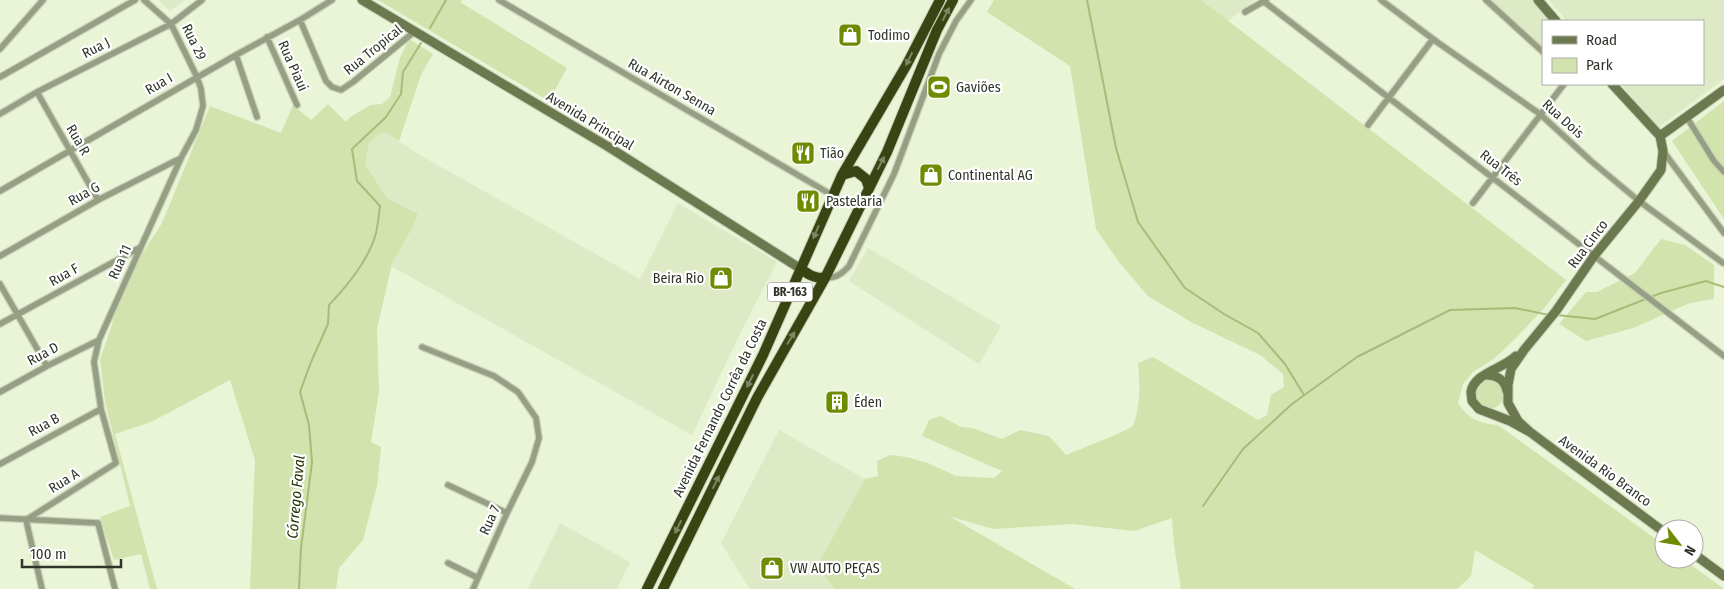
<svg xmlns="http://www.w3.org/2000/svg" width="1724" height="589" viewBox="0 0 1724 589" font-family="'Fira Sans Condensed',sans-serif">
  <style>
    .built { fill: #deeac6 }
    .green { fill: #d2e3ad }
    .lines { fill: none; stroke-linecap: round; stroke-linejoin: round }
    .stream { stroke: #a8bc79; stroke-width: 2 }
    .street-casing { stroke: #c9d1b8; stroke-width: 8 }
    .secondary-casing { stroke: #c9d1b8; stroke-width: 11 }
    .highway-casing { stroke: #c9d1b8; stroke-width: 12 }
    .street { stroke: #969f83; stroke-width: 5.5 }
    .secondary { stroke: #6c794f; stroke-width: 9 }
    .highway { stroke: #384512; stroke-width: 10 }
    .oneway { fill: #7e8665 }
    .labels { text-anchor: middle; dominant-baseline: central; stroke-width: 4.5; stroke-linejoin: round; paint-order: stroke }
    .shield { fill: #fff; stroke: #6e7169; stroke-width: 1 }
    .shield-label { font-size: 12px; font-weight: bold; fill: #303429 }
    .poi-label { font-size: 14px; fill: #303429; stroke: #fff; text-anchor: start }
    .street-label { font-size: 14px; fill: #303429; stroke: #fff }
    .water-label { font-size: 15px; font-style: italic; fill: #263200; stroke: #fff }
  </style>
  <rect width="100%" height="100%" fill="#eaf4d7"/>
  <path class="built" d="M158,0h27l-15,11z
    M1201,0h54l-27,21z
    M1489,0h44l17,21h-7v28z
    M1549,0h175v79l-66,49 -37,-44h82v-63h-136z
    M384,132l36,23 220,124 38,-76 99,59 -38,74 -47,99 -301,-169 27,-52 -31,-16 -22,-34 4,-22z
    M868,248l133,78 -22,38 -130,-83z
    M779,430l86,49 -48,87 17,23h-84l-29,-46z
    M560,523l70,39 -13,27h-89z"/>
  <path class="green" d="M378,0h84l-2,2 107,66 -18,33z
    M994,0h207l365,280 -21,27 -27,29 -23,22 -22,14 -10,12 -5,19c9,15 22,21 40,22l166,120v14h19l41,30h-192l2,-4 -59,-35 -4,26 -14,13h-276l-7,-44 -2,-27 -38,13 -62,-7 -79,5 -44,-13 126,73h-241l-17,-23 48,-87 13,-3 -1,-15 13,-6 17,2 21,6 28,13 38,2 8,-7 -80,-35 7,-16 11,-4 21,11 11,1 30,11 18,-9 29,6 17,19c23,-10 46,-17 67,-29 8,-23 7,-40 5,-63l15,-6 105,63 9,-5 4,-20 13,-8 -1,-13 -23,-19 -69,-33 -43,-26 -29,-34 -23,-33 -26,-163 -83,-54z
    M409,39l24,15 -12,21 -22,66 -15,-9 -15,10 -4,22 22,34 31,16 -6,14 -20,36 -15,65 2,63 -8,50 10,5 -4,39 -14,54 -24,28 -3,21h-86l5,-129 -25,-80 -79,42 -36,12 42,155h-7l-9,-35 -27,6 -14,-43 30,-11 -25,-105 -5,-42 12,-34 2,-11 18,-44 30,-47 48,-117 71,27 12,-28 18,15 17,-16 18,18 4,-5 21,-12 11,-1 8,-7 10,-39z
    M1724,101v118l-52,-78z
    M1661,239l24,6 29,20v34l-24,4 -57,25 -47,13 -27,-17 27,-32h11l38,-19z
    M1474 394a15 15 0 1 1 30 0a15 15 0 1 1-30 0Z"/>
  <g class="lines">
    <path class="stream" d="M1087,0l29,148 22,74 47,66 39,26 34,19 27,31 19,31
      M430,28l16,-28
      M1556,315l39,4 66,-26 45,-12 18,6
      M1203,506l40,-57 49,-45 65,-47 93,-47 65,-2 34,7
      M299,589l2,-41 11,-86 -3,-37 -9,-33 11,-30 17,-38 1,-19c19,-20 40,-45 47,-72 2,-9 3,-18 4,-27l-23,-25 -5,-32 34,-32 15,-23 2,-22 18,-29"/>
    <g class="street-casing">
      <path id="street" d="M499,0l333,195
        M1262,0l462,356
        M1381,0l56,42 103,72 51,47 48,40 84,62
        M1486,0l57,52
        M1245,12l21,-12
        M300,20l26,61 6,6 9,3 12,-8 61,-50
        M267,37l30,68
        M0,49l43,-49
        M236,55l21,62
        M0,77l135,-77
        M37,92l61,108
        M0,114l37,-22 134,-68 31,-24
        M1686,116l28,45 10,11
        M1368,125l65,-86
        M1663,151l61,82
        M0,191l236,-136 64,-35 32,-20
        M1473,203l91,-119
        M0,256l98,-56 83,-42
        M825,278c11,0 17,-4 24,-12l45,-92 45,-120 17,-33 15,-21
        M0,284l47,82
        M0,324l141,-77
        M422,347l72,29 24,16 18,26 3,20 -7,24 -25,51 -34,76
        M0,392l47,-26 52,-26
        M0,464l101,-55
        M448,485l59,28
        M0,518l98,5 17,66
        M26,520l90,-57 -15,-54 -7,-47 5,-22 82,-182 15,-28 7,-24 -2,-17 -4,-12 -26,-53 -27,-24
        M26,520l16,69
        M448,563l30,15"/>
    </g>
    <g class="secondary-casing">
      <path id="secondary" d="M362,0l245,146 194,123
        M1538,0l18,21
        M1660,136l64,-46
        M1516,356c-13,13 -42,17 -45,36l1,9 7,8 31,12 20,11 134,100
        M1486,375c11,0 19,5 21,16
        M1530,432l-12,-11 -10,-18v-18l3,-16 13,-19 32,-39 38,-55 45,-55 22,-31 2,-19 -3,-15 -48,-52
        M1694,554l30,22"/>
    </g>
    <g class="highway-casing">
      <path id="highway" d="M842,175l14,-4 10,8 3,9
        M801,269c8,6 13,9 24,9
        M647,589l116,-234 79,-180 64,-109 34,-66
        M663,589l94,-191 68,-120 62,-126 50,-122 16,-30"/>
    </g>
    <use href="#street" class="street"/>
    <use href="#secondary" class="secondary"/>
    <use href="#highway" class="highway"/>
  </g>
  <defs><path id="oneway-solid" d="M-6-.8H1V-3.2L6.5 0L1 3.2V.8H-6Z" transform="scale(1.25)"/></defs>
  <g class="oneway">
    <use href="#oneway-solid" transform="translate(946 14) rotate(-63)"/>
    <use href="#oneway-solid" transform="translate(909 59) rotate(116)"/>
    <use href="#oneway-solid" transform="translate(881 163) rotate(-63)"/>
    <use href="#oneway-solid" transform="translate(816 232) rotate(113)"/>
    <use href="#oneway-solid" transform="translate(791 338) rotate(-59)"/>
    <use href="#oneway-solid" transform="translate(750 381) rotate(116)"/>
    <use href="#oneway-solid" transform="translate(716 482) rotate(-64)"/>
    <use href="#oneway-solid" transform="translate(678 527) rotate(116)"/>
  </g>
  <defs>
    <g id="shop-square" transform="scale(1.25)"><rect x="-9" y="-9" width="18" height="18" rx="4" fill="#6f8b02" stroke="#fff"/><path d="M-5-2.5h2.3a2.7 3.5 0 0 1 5.4 0H5L5.5 6h-11ZM-1.5-2.5h3a1.5 2.3 0 0 0-3 0Z" fill="#fff"/></g>
    <g id="stadium-square" transform="scale(1.25)"><rect x="-9" y="-9" width="18" height="18" rx="4" fill="#6f8b02" stroke="#fff"/><path d="M0-5a6.5 5 0 1 0 0 10a6.5 5 0 1 0 0-10ZM-3.5-1.8h7v3.6h-7Z" fill="#fff"/></g>
    <g id="restaurant-square" transform="scale(1.25)"><rect x="-9" y="-9" width="18" height="18" rx="4" fill="#6f8b02" stroke="#fff"/><path d="M-5-6h1v4h1v-4h1v4h1v-4h1v5L-1.5 .5V6h-2V.5L-5-1ZM5-6V6H3V1.5H1.5Q1.5-4 5-6Z" fill="#fff"/></g>
    <g id="building-square" transform="scale(1.25)"><rect x="-9" y="-9" width="18" height="18" rx="4" fill="#6f8b02" stroke="#fff"/><path d="M-4-6H4V6H1V3H-1V6H-4ZM-2.5-4.3h1.7v1.8h-1.7ZM.8-4.3h1.7v1.8H.8ZM-2.5-1h1.7V.8h-1.7ZM.8-1h1.7V.8H.8Z" fill="#fff"/></g>
  </defs>
  <g fill-rule="evenodd">
    <use href="#shop-square" x="850" y="35"/>
    <use href="#stadium-square" x="939" y="87"/>
    <use href="#restaurant-square" x="803" y="153"/>
    <use href="#shop-square" x="931" y="175"/>
    <use href="#restaurant-square" x="808" y="201"/>
    <use href="#shop-square" x="721" y="278"/>
    <use href="#building-square" x="837" y="402"/>
    <use href="#shop-square" x="772" y="568"/>
  </g>
  <g class="labels">
    <rect class="shield" x="767.5" y="282.5" width="45" height="19" rx="4"/>
    <g class="shield-label">
      <text x="790" y="292">BR-163</text>
    </g>
    <g class="poi-label">
      <text x="868" y="35">Todimo</text>
      <text x="956" y="87">Gaviões</text>
      <text x="820" y="153">Tião</text>
      <text x="948" y="175">Continental AG</text>
      <text x="826" y="201">Pastelaria</text>
      <text x="704" y="278" text-anchor="end">Beira Rio</text>
      <text x="854" y="402">Éden</text>
      <text x="790" y="568">VW AUTO PEÇAS</text>
    </g>
    <g class="street-label">
      <text transform="translate(194 42) rotate(64)">Rua 29</text>
      <text transform="translate(96 48) rotate(-27)">Rua J</text>
      <text transform="translate(373 50) rotate(-39)">Rua Tropical</text>
      <text transform="translate(293 66) rotate(66)">Rua Piaui</text>
      <text transform="translate(159 84) rotate(-30)">Rua I</text>
      <text transform="translate(672 87) rotate(30)">Rua Airton Senna</text>
      <text transform="translate(1563 119) rotate(42)">Rua Dois</text>
      <text transform="translate(590 121) rotate(31)">Avenida Principal</text>
      <text transform="translate(78 140) rotate(60)">Rua R</text>
      <text transform="translate(1501 168) rotate(38)">Rua Três</text>
      <text transform="translate(84 194) rotate(-29)">Rua G</text>
      <text transform="translate(1588 244) rotate(-53)">Rua Cinco</text>
      <text transform="translate(120 262) rotate(-66)">Rua 11</text>
      <text transform="translate(64 275) rotate(-29)">Rua F</text>
      <text transform="translate(43 354) rotate(-28)">Rua D</text>
      <text transform="translate(720 408) rotate(-64)">Avenida Fernando Corrêa da Costa</text>
      <text transform="translate(44 425) rotate(-29)">Rua B</text>
      <text transform="translate(1605 471) rotate(36)">Avenida Rio Branco</text>
      <text transform="translate(64 481) rotate(-32)">Rua A</text>
      <text transform="translate(490 520) rotate(-66)">Rua 7</text>
    </g>
    <g class="water-label">
      <text transform="translate(296 497) rotate(-85)">Córrego Faval</text>
    </g>
  </g>
  <rect x="1542" y="20" width="162" height="65" fill="#ffffff" stroke="#acaea9"/>
  <rect x="1552" y="36" width="25" height="8" fill="#6c794f" stroke="#acaea9"/>
  <text x="1586" y="45" font-size="15" fill="#303429">Road</text>
  <rect x="1552" y="58" width="25" height="15" fill="#d2e3ad" stroke="#acaea9"/>
  <text x="1586" y="70" font-size="15" fill="#303429">Park</text>
  <g transform="translate(1679 544) rotate(121)"><circle r="24" fill="#ffffff" stroke="#acaea9"/>
  <path d="M0-4L9 19L0 12L-9 19Z" fill="#6f8b02"/>
  <text y="-8" font-size="14" font-weight="bold" text-anchor="middle" fill="#303429">N</text>
  </g>
  <path d="M22 559v8h99v-8" fill="none" stroke="#303429" stroke-width="2.5"/>
  <text x="30" y="559" font-size="15" fill="#303429" stroke="#ffffff" stroke-width="4" paint-order="stroke">100 m</text>
</svg>
